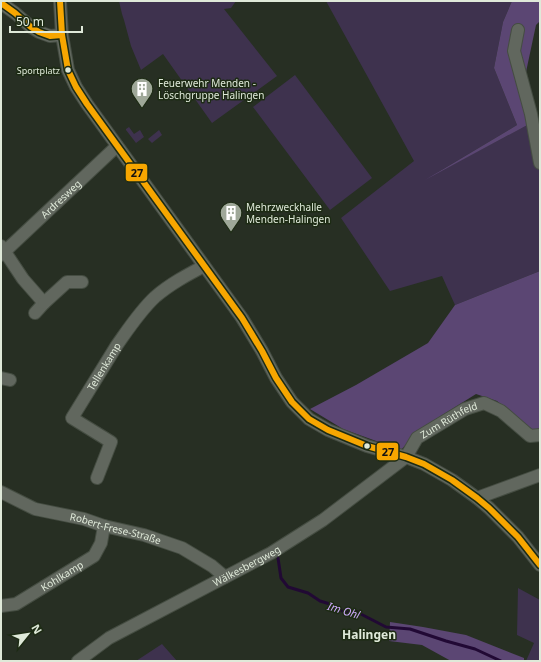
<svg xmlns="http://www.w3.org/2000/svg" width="541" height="662" viewBox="0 0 541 662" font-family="'Noto Sans',sans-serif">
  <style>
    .green { fill: #3e324e }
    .forest { fill: #5b4673 }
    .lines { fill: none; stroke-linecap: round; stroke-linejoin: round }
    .stream { stroke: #210934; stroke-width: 3 }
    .minor-casing { stroke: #454d42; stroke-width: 14 }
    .minor { stroke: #61675e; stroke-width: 12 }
    .bus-1-casing { stroke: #1d2b14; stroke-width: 9 }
    .bus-1 { stroke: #f7a600; stroke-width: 6 }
    .bus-dot { fill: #dfe9d9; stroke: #1d2b14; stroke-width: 1.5 }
    .labels { text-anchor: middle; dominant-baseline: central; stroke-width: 3; stroke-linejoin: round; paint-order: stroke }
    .bus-label { font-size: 9px; fill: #dfe9d9; stroke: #1d2b14; text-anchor: end }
    .poi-label { font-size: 10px; fill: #dfe9d9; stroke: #1d2b14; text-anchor: start }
    .street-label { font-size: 10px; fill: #dfe9d9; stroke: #1d2b14 }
    .water-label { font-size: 11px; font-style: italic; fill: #cfabfd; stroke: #1d2b14 }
    .quarter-label { font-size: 12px; font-weight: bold; fill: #dfe9d9; stroke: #1d2b14 }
    .line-badge { stroke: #1d2b14; stroke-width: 1.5 }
    .pale-badge-label { font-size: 11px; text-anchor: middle; font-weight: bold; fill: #111 }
  </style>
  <rect width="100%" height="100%" fill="#272f23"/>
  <path class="green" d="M119,1h117l-5,7 -7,1 53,67 -65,47 -49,-69 -22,16 -10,-24 -7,-26 -2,-6z
    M326,1h186l-9,21 -9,46 23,57 -82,49 98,-52 7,50v99l-85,34 -13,-29 -52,15 -49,-73 73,-57z
    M295,75l77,103 -42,32 -77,-103z
    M129,127l5,7 6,-4 4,7 -8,6 -10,-13v-1z
    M159,130l3,5 -10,8 -4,-4z
    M518,588l22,12v61h-14l8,-18 -17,-8z
    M162,644l15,17h-41z"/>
  <path class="forest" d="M512,1h28v20l-4,4 -10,47 7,50 -108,58 92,-55 -23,-57 9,-46z
    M540,271v159l-10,1 -33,-30 -21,-7 -56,35 -19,21 -58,-21 -33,-20 46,-24 72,-42 27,-38z
    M390,622l33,5 43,8 58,23v3h-73l-29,-16 -33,-4z"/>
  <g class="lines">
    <path class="stream" d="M278,558l3,20 7,9 20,6 12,8 10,3 14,8 11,-1 31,16 24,2 36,12 29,8 26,12"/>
    <g class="minor-casing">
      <g id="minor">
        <path d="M60,1l2,34 6,35 8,17 11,17 155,214 20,33 14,27 16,24 17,17 19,11 39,16 39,11 18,7 28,16 25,18 12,10 29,29 22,28"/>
        <path d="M1,3l14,10 16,14 8,5 11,4 12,-1"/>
        <path d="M518,30l-4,21 17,63 9,49"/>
        <path d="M1,246l22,33 21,24 -9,10"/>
        <path id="s1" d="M1,255l116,-109"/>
        <path d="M44,303l23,-21h15"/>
        <path d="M1,378l9,2"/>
        <path id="s2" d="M97,478l14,-36 -39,-24c15,-24 30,-49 45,-73 12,-17 23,-34 38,-48 15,-13 32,-22 49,-31"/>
        <path id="s3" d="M1,492l34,17 49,10 20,7 40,9 38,13 30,18 13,11"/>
        <path d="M477,498l63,-23"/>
        <path id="s4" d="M1,606l15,-2 78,-48 7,-13 3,-17"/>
        <path id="s5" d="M78,661l31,-23 162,-85 52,-33 83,-63 11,-19 48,-29 19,-6 17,8 29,25 10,-1"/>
      </g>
    </g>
    <use href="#minor" class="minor"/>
    <g class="bus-1-casing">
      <path id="bus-1" d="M60,1l2,34 6,35 8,17 11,17 155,214 20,33 14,27 16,24 17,17 19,11 39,16 39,11 18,7 28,16 25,18 12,10 29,29 22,28
        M1,3l14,10 16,14 8,5 11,4 12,-1"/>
    </g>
    <use href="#bus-1" class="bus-1"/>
  </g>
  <defs>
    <g id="building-pin" transform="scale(1.15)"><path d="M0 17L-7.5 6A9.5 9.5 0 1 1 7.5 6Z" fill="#9fa899" stroke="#1d2b14"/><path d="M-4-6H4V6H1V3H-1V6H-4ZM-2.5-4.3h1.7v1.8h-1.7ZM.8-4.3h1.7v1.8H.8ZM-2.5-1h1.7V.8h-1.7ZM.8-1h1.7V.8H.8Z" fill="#fff"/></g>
  </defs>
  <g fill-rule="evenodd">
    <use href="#building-pin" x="142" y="89"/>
    <use href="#building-pin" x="231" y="213"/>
  </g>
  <g class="bus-dot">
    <circle cx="68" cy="70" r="3.5"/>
    <circle cx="367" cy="446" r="3.5"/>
  </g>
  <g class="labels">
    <g class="bus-label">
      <text x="60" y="70">Sportplatz</text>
    </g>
    <g class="poi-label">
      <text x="158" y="83">Feuerwehr Menden -<tspan x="158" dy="12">Löschgruppe Halingen</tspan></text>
      <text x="246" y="207">Mehrzweckhalle<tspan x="246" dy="12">Menden-Halingen</tspan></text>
    </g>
    <g class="street-label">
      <text stroke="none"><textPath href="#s1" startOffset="82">Ardresweg</textPath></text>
      <text stroke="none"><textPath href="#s2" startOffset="145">Tellenkamp</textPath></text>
      <text stroke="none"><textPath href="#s5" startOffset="446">Zum Rüthfeld</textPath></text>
      <text stroke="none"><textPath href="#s3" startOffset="121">Robert-Frese-Straße</textPath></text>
      <text stroke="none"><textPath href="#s5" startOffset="194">Wälkesbergweg</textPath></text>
      <text stroke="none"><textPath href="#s4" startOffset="69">Kohlkamp</textPath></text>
    </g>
    <g class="water-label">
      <text transform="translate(344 610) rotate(17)">Im Ohl</text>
    </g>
    <g class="quarter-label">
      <text x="369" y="634">Halingen</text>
    </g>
  </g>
  <g class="line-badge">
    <rect x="125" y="163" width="23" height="19" rx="4" fill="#f7a600"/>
    <rect x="376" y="442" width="23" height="19" rx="4" fill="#f7a600"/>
  </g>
  <g class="pale-badge-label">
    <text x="137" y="177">27</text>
    <text x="388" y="456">27</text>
  </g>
  <rect width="541" height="662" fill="none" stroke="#dfe9d9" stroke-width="4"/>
  <g transform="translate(28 634) rotate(60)" stroke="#1d2b14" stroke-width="3" paint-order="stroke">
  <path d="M0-3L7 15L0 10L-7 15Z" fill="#dfe9d9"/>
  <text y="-6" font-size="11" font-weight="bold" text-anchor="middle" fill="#dfe9d9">N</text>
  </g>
  <path d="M10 26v6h72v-6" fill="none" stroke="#dfe9d9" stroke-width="2"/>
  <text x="16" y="26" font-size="12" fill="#dfe9d9" stroke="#1d2b14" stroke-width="3" paint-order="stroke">50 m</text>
</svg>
